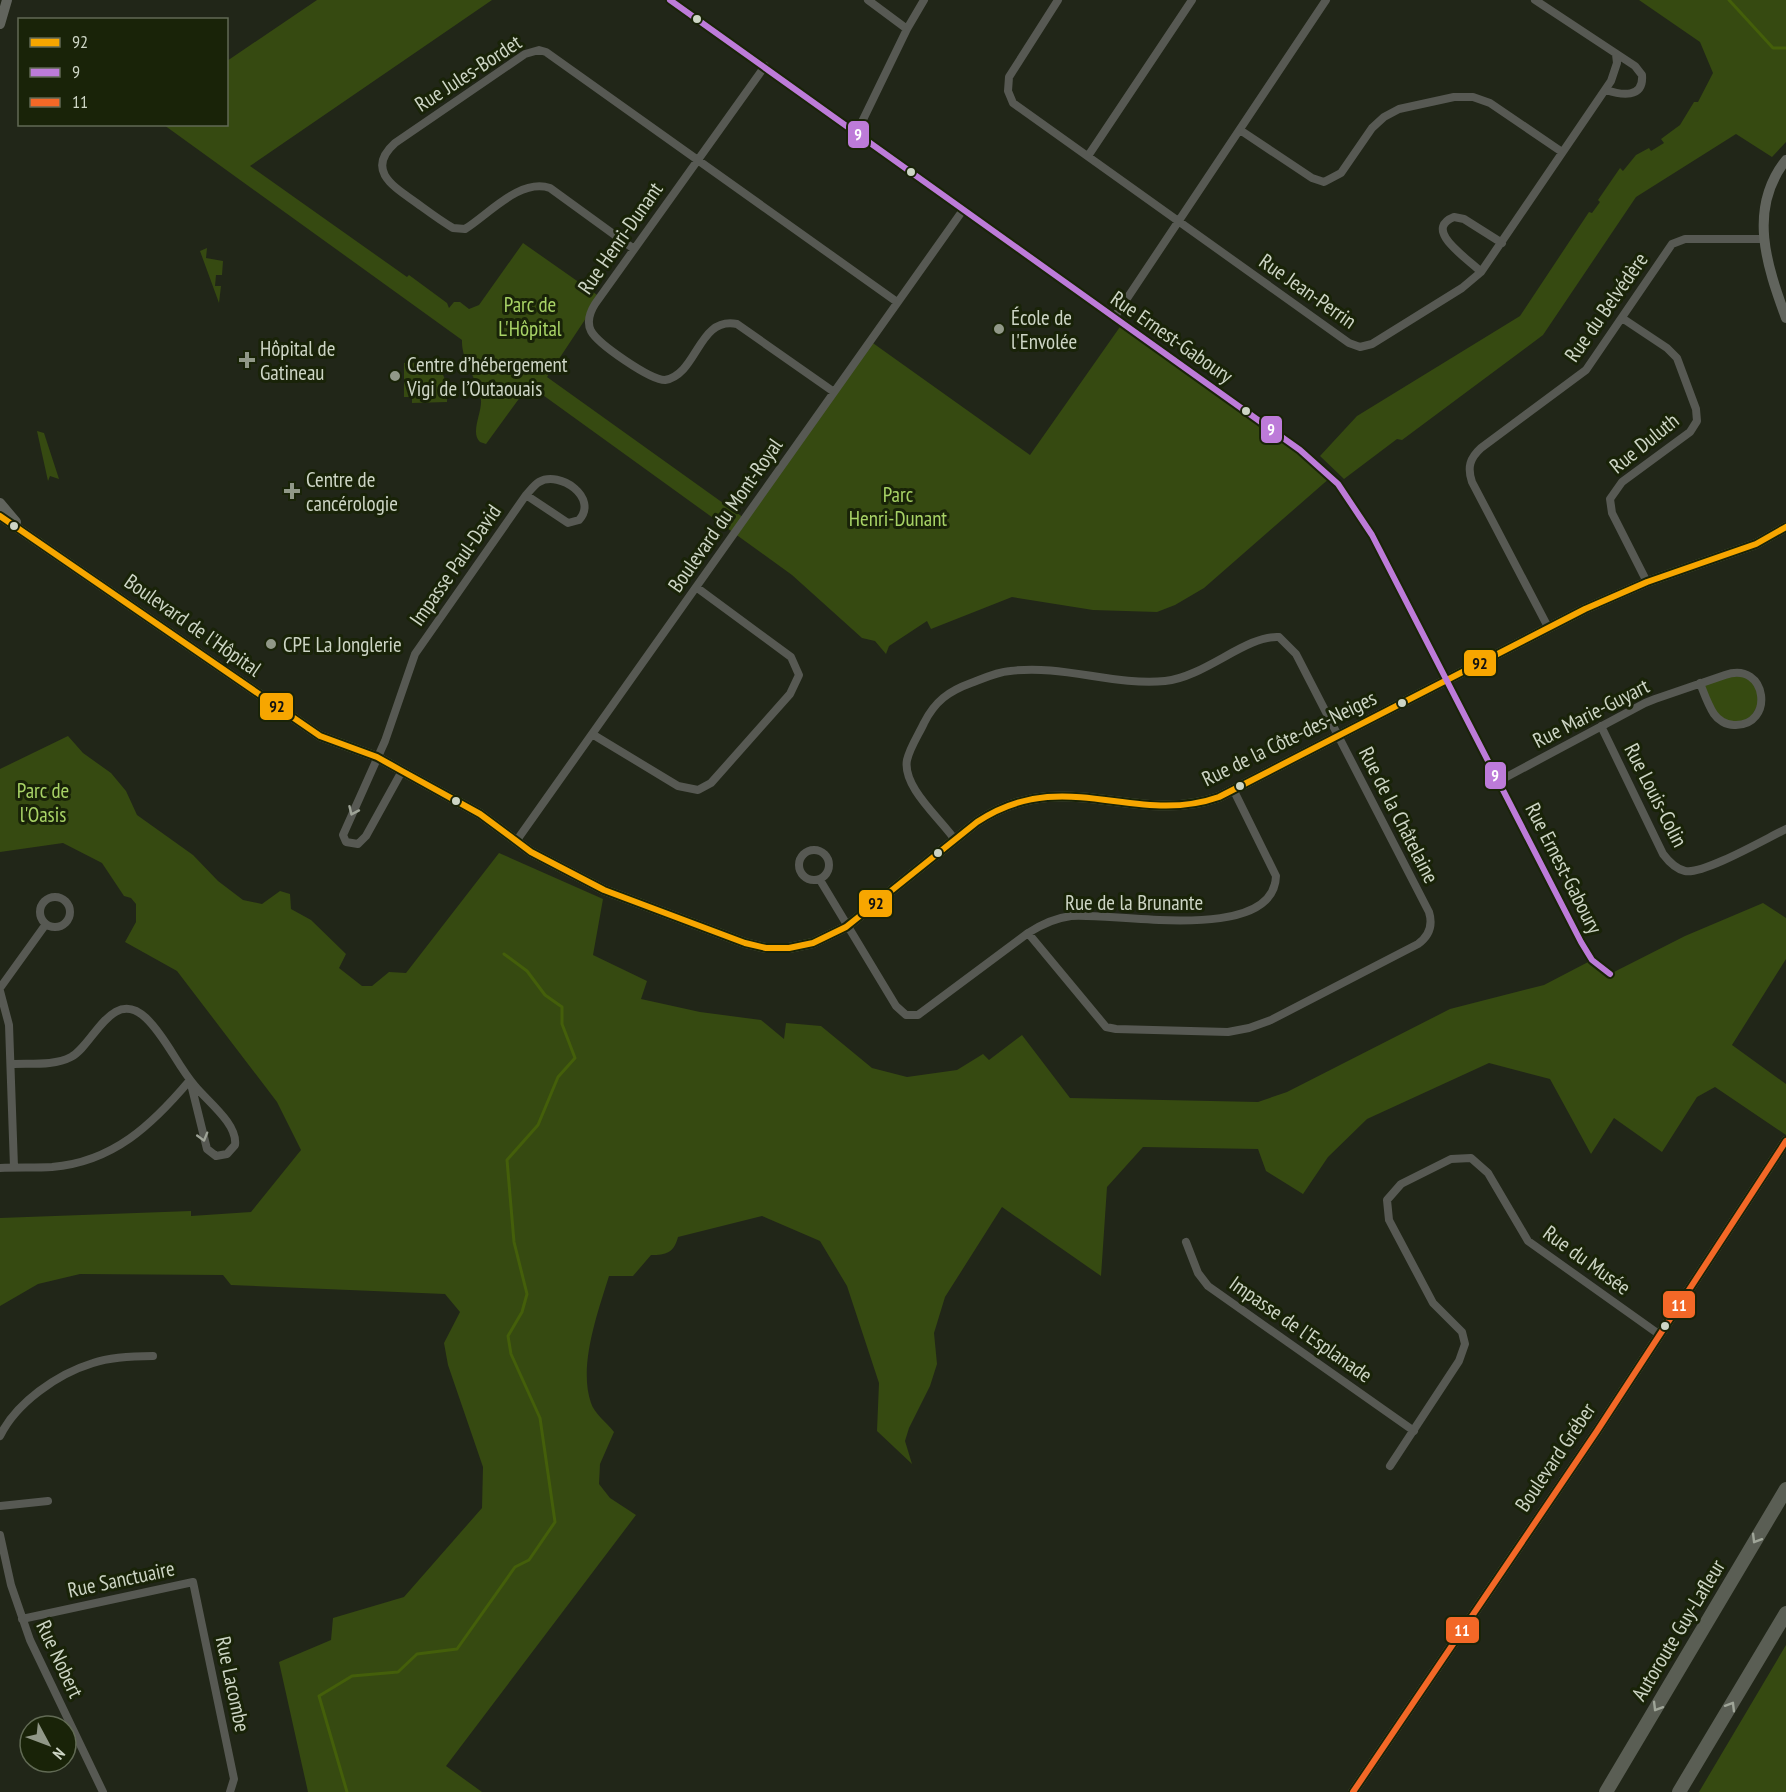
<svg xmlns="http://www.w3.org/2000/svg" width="1786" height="1792" viewBox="0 0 1786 1792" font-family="'PT Sans Narrow',sans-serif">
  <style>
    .green { fill: #364a11 }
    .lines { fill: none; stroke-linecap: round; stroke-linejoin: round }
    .stream { stroke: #445f0a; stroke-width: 3 }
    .street { stroke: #575953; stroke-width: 8 }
    .secondary { stroke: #61645d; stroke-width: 10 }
    .highway { stroke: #5a5e54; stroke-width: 14 }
    .bus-1-casing { stroke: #192308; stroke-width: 10 }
    .bus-2-casing { stroke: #192308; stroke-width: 10 }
    .bus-3-casing { stroke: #192308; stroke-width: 10 }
    .bus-1 { stroke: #f7a600; stroke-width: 6 }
    .bus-2 { stroke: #bd7bd9; stroke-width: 6 }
    .bus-3 { stroke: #f36827; stroke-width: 6 }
    .oneway { stroke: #9ea397 }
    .oneway2 { stroke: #9fa598 }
    .bus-dot { fill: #cdd5c5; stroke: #192308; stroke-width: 2 }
    .poi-dot { fill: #919888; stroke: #192308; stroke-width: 2 }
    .labels { text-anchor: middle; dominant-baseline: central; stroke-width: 6; stroke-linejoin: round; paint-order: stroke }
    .street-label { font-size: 21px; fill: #cdd5c5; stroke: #192308 }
    .park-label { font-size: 21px; fill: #a8d366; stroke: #192308 }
    .poi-label { font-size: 21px; fill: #cdd5c5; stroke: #192308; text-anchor: start }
    .line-badge { stroke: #192308; stroke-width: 2 }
    .badge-label { font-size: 16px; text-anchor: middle; font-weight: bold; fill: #fff }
    .pale-badge-label { font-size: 16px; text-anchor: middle; font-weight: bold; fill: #111 }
  </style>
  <rect width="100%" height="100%" fill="#212618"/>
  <path class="green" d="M317,0h175l-242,166 157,111 2,-2 38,28 2,5 5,-6h6l9,7 10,-4 44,-62 77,54 -53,80 197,141 126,-177 160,114 92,-131 209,153 -127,111 -29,17 -18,7 -64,-2 -81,-13 -81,32 -4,-8 -38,25 -3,8 -11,-13 -13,-3 -70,-63 -263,-190 -43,59 -6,-2c-10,-9 2,-29 1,-42 -3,-21 -20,-39 -19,-60l-298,-215 62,-1 1,-63z
    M1639,0h147v142l-14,15 -36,-23 -100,63 -93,138 -141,105 -5,-1 -53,40 -24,-23 37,-40 163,-100 69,-104 3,1 8,-11 -2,-2 22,-32 3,3 13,-16 13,-7 2,3 13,-8 -3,-4 19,-14 14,-23h4l15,-29 -13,-31z
    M207,248l-1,10 17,3 -1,14h-6l-1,11h6l-2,17 -19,-52z
    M404,363c33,-2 44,4 43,39l-35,1v-6h-8z
    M37,431l7,2 15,46 -9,-3 -2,5z
    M1730,673l18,2 14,23 -14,24h-26l-22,-39z
    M68,736l15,17 28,20 15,18 11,24 56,40 25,26 25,19 19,4 18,-13 10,3 1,15 20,11 35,34 -7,14 23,18h10l17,-14 17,1 93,-120 104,46 -10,56 54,26 -6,18 59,13 61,8 23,19 2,-16 35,3 51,42 35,9 50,-7 26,-16 6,6 33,-25 48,63 188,4 29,-10 163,-83 94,-24 48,-25 18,14 75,-38 78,-33 23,15v41l-54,86 54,39v51l-71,-48 -18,10 -35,55 -48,-34 -23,36 -41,-75 -61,-16 -122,56 -39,38 -25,37 -37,-23 -8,-22 -115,-2 -36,40 -6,89 -99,-69 -57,90 -11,36 3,31 -7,22 -21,42 -4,13 7,23 -35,-33 2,-48 -32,-97 -27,-45 -58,-25 -84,21c-4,16 -12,18 -27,18l-18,21h-24c-11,36 -31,90 -18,127 3,10 16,20 23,29l-14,32 -1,20 11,14 26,17 -190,251 36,26h-174l-29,-130 52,-22 2,-22 71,-21 78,-89 1,-41 -35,-102 -4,-22 16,-31 -15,-18 -214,-9 -8,-10 -143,-1 -42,10 -38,22v-88l191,-7v5l60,-4 50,-62 -24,-48 -100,-131 -52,-29 11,-20v-18l-5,-6 -7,-2 -22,-33 -39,-20 -63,9v-83z
    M1786,1645v147h-87z"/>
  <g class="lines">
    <path class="stream" d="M1729,0l44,48h13
      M347,1792l-28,-96 33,-20 46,-4 19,-18 40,-5 58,-82 14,-7 26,-38 -15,-104 -29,-64 -3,-18 14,-24 5,-18 -13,-52 -7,-82 31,-35 20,-48 17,-19 -13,-34v-17l-17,-12 -18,-24 -23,-17"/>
    <path class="street" d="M670,0l630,450 38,34 34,51 209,407 11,18 18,14
      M868,0l39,29
      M1058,0l-49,77 -1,14 5,12 336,240 11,4 12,-3 90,-56 19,-16 130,-191 6,-18 -1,-9
      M1535,0l100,66 7,9c2,24 -21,20 -36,15
      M765,66l-170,238c-5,8 -9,17 -4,27 7,13 59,49 74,49 33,-6 33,-64 72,-56l97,68
      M1240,130l72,48 12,4 17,-9 31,-45 12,-11 15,-8 55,-12h19l17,6 72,49
      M857,132l50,-103 17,-29
      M1088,156l104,-156
      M634,249l-84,-61c-30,-10 -61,26 -85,41l-12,-1c-12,-7 -24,-16 -35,-24 -22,-16 -54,-33 -23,-61l130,-89 14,-4 7,2 351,250
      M1481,272c-11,-12 -60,-42 -27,-55l10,2 38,24
      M1114,318l212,-318
      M1622,318l45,30 10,10 19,51 1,12 -7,11 -68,50 -12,17 2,14 35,69
      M1548,627l-76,-145c-5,-15 -2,-24 9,-34l105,-78 86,-126 13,-5h78
      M1601,726l62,128c6,8 13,15 22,17 18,4 82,-33 101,-42
      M592,734l86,52 20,4 13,-7 79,-89 9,-19 -8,-18 -95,-70
      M402,771l-36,65 -8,8 -12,-2 -3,-7 42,-94 30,-87 111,-159c4,-4 8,-10 13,-13 21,-12 60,16 40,38l-11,3 -42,-28
      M1499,781l146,-78 10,-4 70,-24c43,-15 50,52 9,50 -8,0 -16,-5 -20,-11 -6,-9 -10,-21 -14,-31
      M517,840l446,-630
      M955,840c-14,-21 -53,-53 -48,-80 3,-13 12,-26 17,-37 11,-22 25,-32 47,-40 13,-5 26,-11 39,-12 52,-7 104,15 155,10 40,-4 81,-46 114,-44l17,17 133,258c4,13 0,24 -11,32l-147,76 -22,8 -21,4 -112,-3 -10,-2 -78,-94
      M799 865a15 15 0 1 1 30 0a15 15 0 1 1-30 0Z
      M820,880l76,126 10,9h12l110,-82c14,-9 27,-15 43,-17 42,-4 203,29 205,-40l-42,-85
      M40 912a15 15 0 1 1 30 0a15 15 0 1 1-30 0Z
      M0,988l46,-64
      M0,991l9,34 5,142
      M11,1064c19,-1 43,2 60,-7 22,-11 41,-71 75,-39 20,19 31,47 49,68 12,15 43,38 40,59l-8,9 -11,2 -9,-7 -17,-69
      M0,1168c17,-1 35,0 52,-1 61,-5 100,-42 138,-87
      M1186,1242l12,31 10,13 206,145
      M0,1436c16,-33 57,-62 93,-73 18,-6 41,-7 60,-7
      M1390,1466l69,-105 6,-17 -3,-12 -29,-29 -44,-83 -2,-20 14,-16 50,-25 20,-1 17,15 40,68 132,94
      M0,1506l48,-5
      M0,1535l11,50 19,55 73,152
      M22,1619l171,-37 41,197 -4,13"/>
    <path class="secondary" d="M0,24l7,-24
      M1786,160c-39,49 -19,106 0,158
      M0,503l16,19
      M0,516l320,220 57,21 25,14 78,43 51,38 73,38 141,53 21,5h23l24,-5 33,-16 131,-105c87,-58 157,5 242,-25l366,-188 62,-27 109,-38 30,-17
      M1353,1792l244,-361 189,-290"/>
    <path class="highway" d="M1606,1792l180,-303
      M1679,1792l107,-179"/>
    <g class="bus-1-casing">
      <path id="bus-1" d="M0,516l320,220 57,21 25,14 78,43 51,38 73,38 141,53 21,5h23l24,-5 33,-16 131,-105c87,-58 157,5 242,-25l366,-188 62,-27 109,-38 30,-17"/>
    </g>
    <g class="bus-2-casing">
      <path id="bus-2" d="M670,0l630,450 38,34 34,51 209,407 11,18 18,14"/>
    </g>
    <g class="bus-3-casing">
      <path id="bus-3" d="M1353,1792l244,-361 189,-290"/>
    </g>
    <use href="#bus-1" class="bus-1"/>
    <use href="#bus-2" class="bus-2"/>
    <use href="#bus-3" class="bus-3"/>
  </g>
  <defs><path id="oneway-chevron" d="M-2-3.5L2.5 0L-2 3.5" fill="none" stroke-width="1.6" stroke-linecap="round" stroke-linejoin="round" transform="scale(1.5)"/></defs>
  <g class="oneway">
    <use href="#oneway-chevron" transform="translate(353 811) rotate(114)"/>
    <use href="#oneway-chevron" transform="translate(203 1137) rotate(74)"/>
  </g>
  <g class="oneway2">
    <use href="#oneway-chevron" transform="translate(1756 1539) rotate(121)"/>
    <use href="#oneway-chevron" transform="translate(1731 1706) rotate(-59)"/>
    <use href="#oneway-chevron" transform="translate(1657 1707) rotate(121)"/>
  </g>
  <g class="bus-dot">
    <circle cx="697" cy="19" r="5"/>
    <circle cx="911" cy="172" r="5"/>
    <circle cx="1246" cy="411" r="5"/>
    <circle cx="14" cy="526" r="5"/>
    <circle cx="1402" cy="703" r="5"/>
    <circle cx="1240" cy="786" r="5"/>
    <circle cx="456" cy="801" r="5"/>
    <circle cx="938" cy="853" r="5"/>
    <circle cx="1665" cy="1326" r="5"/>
  </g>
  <g class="poi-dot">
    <circle cx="999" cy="329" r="6"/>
    <path d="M244 351h6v6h6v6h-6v6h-6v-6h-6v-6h6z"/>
    <circle cx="395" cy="376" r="6"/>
    <path d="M289 482h6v6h6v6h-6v6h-6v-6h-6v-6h6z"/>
    <circle cx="271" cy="644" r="6"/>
  </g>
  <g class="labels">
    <g class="street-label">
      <text transform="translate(468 73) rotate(-33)">Rue Jules-Bordet</text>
      <text transform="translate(620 238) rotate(-55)">Rue Henri-Dunant</text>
      <text transform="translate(1308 291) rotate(35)">Rue Jean-Perrin</text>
      <text transform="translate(1606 307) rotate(-55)">Rue du Belvédère</text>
      <text transform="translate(1172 337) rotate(35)">Rue Ernest-Gaboury</text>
      <text transform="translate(1644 443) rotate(-39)">Rue Duluth</text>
      <text transform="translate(725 515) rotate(-55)">Boulevard du Mont-Royal</text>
      <text transform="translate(455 565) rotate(-55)">Impasse Paul-David</text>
      <text transform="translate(193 625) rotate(35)">Boulevard de l'Hôpital</text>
      <text transform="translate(1591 713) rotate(-27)">Rue Marie-Guyart</text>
      <text transform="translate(1289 738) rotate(-26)">Rue de la Côte-des-Neiges</text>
      <text transform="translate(1656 795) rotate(63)">Rue Louis-Colin</text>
      <text transform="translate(1399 815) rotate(63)">Rue de la Châtelaine</text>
      <text transform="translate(1564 868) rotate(63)">Rue Ernest-Gaboury</text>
      <text x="1134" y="902">Rue de la Brunante</text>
      <text transform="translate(1587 1260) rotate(36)">Rue du Musée</text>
      <text transform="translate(1301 1329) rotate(35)">Impasse de l'Esplanade</text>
      <text transform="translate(1555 1457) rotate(-56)">Boulevard Gréber</text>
      <text transform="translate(121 1579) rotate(-12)">Rue Sanctuaire</text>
      <text transform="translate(1678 1630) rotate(-59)">Autoroute Guy-Lafleur</text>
      <text transform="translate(60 1659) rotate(65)">Rue Nobert</text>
      <text transform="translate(233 1684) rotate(78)">Rue Lacombe</text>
    </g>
    <g class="park-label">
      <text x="530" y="304">Parc de<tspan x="530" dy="24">L'Hôpital</tspan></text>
      <text x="898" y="494">Parc<tspan x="898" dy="24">Henri-Dunant</tspan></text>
      <text x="43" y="790">Parc de<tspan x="43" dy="24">l'Oasis</tspan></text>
    </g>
    <g class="poi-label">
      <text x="1011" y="317">École de<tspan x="1011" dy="24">l'Envolée</tspan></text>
      <text x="260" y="348">Hôpital de<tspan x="260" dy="24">Gatineau</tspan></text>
      <text x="407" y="364">Centre d’hébergement<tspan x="407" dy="24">Vigi de l’Outaouais</tspan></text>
      <text x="306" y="479">Centre de<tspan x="306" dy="24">cancérologie</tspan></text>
      <text x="283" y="644">CPE La Jonglerie</text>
    </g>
  </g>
  <g class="line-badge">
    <rect x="847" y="120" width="23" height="29" rx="6" fill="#bd7bd9"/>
    <rect x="1260" y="415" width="23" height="29" rx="6" fill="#bd7bd9"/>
    <rect x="1463" y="649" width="34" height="28" rx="6" fill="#f7a600"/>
    <rect x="259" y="692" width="35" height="29" rx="6" fill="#f7a600"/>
    <rect x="1484" y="761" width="23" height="29" rx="6" fill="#bd7bd9"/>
    <rect x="858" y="889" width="35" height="29" rx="6" fill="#f7a600"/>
    <rect x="1662" y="1290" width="34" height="29" rx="6" fill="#f36827"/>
    <rect x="1445" y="1616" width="35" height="28" rx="6" fill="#f36827"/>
  </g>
  <g class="badge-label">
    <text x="858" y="140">9</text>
    <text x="1271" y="435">9</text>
    <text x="1495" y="781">9</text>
    <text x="1679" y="1311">11</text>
    <text x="1462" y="1636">11</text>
  </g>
  <g class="pale-badge-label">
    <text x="1480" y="669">92</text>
    <text x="277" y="712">92</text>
    <text x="876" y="909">92</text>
  </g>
  <rect x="18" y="18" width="210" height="108" fill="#192308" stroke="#616a54" stroke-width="1.5"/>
  <rect x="30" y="38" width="30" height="9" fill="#f7a600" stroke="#616a54" stroke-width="1.5"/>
  <text x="72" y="48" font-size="18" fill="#cdd5c5">92</text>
  <rect x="30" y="68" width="30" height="9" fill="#bd7bd9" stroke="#616a54" stroke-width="1.5"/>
  <text x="72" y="78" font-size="18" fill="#cdd5c5">9</text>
  <rect x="30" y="98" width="30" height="9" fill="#f36827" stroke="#616a54" stroke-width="1.5"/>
  <text x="72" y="108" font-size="18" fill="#cdd5c5">11</text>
  <g transform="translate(48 1744) rotate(131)"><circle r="28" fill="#192308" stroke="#616a54" stroke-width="1.5"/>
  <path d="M0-4.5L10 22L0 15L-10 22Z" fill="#919888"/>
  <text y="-9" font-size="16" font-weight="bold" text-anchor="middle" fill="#cdd5c5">N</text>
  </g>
</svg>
